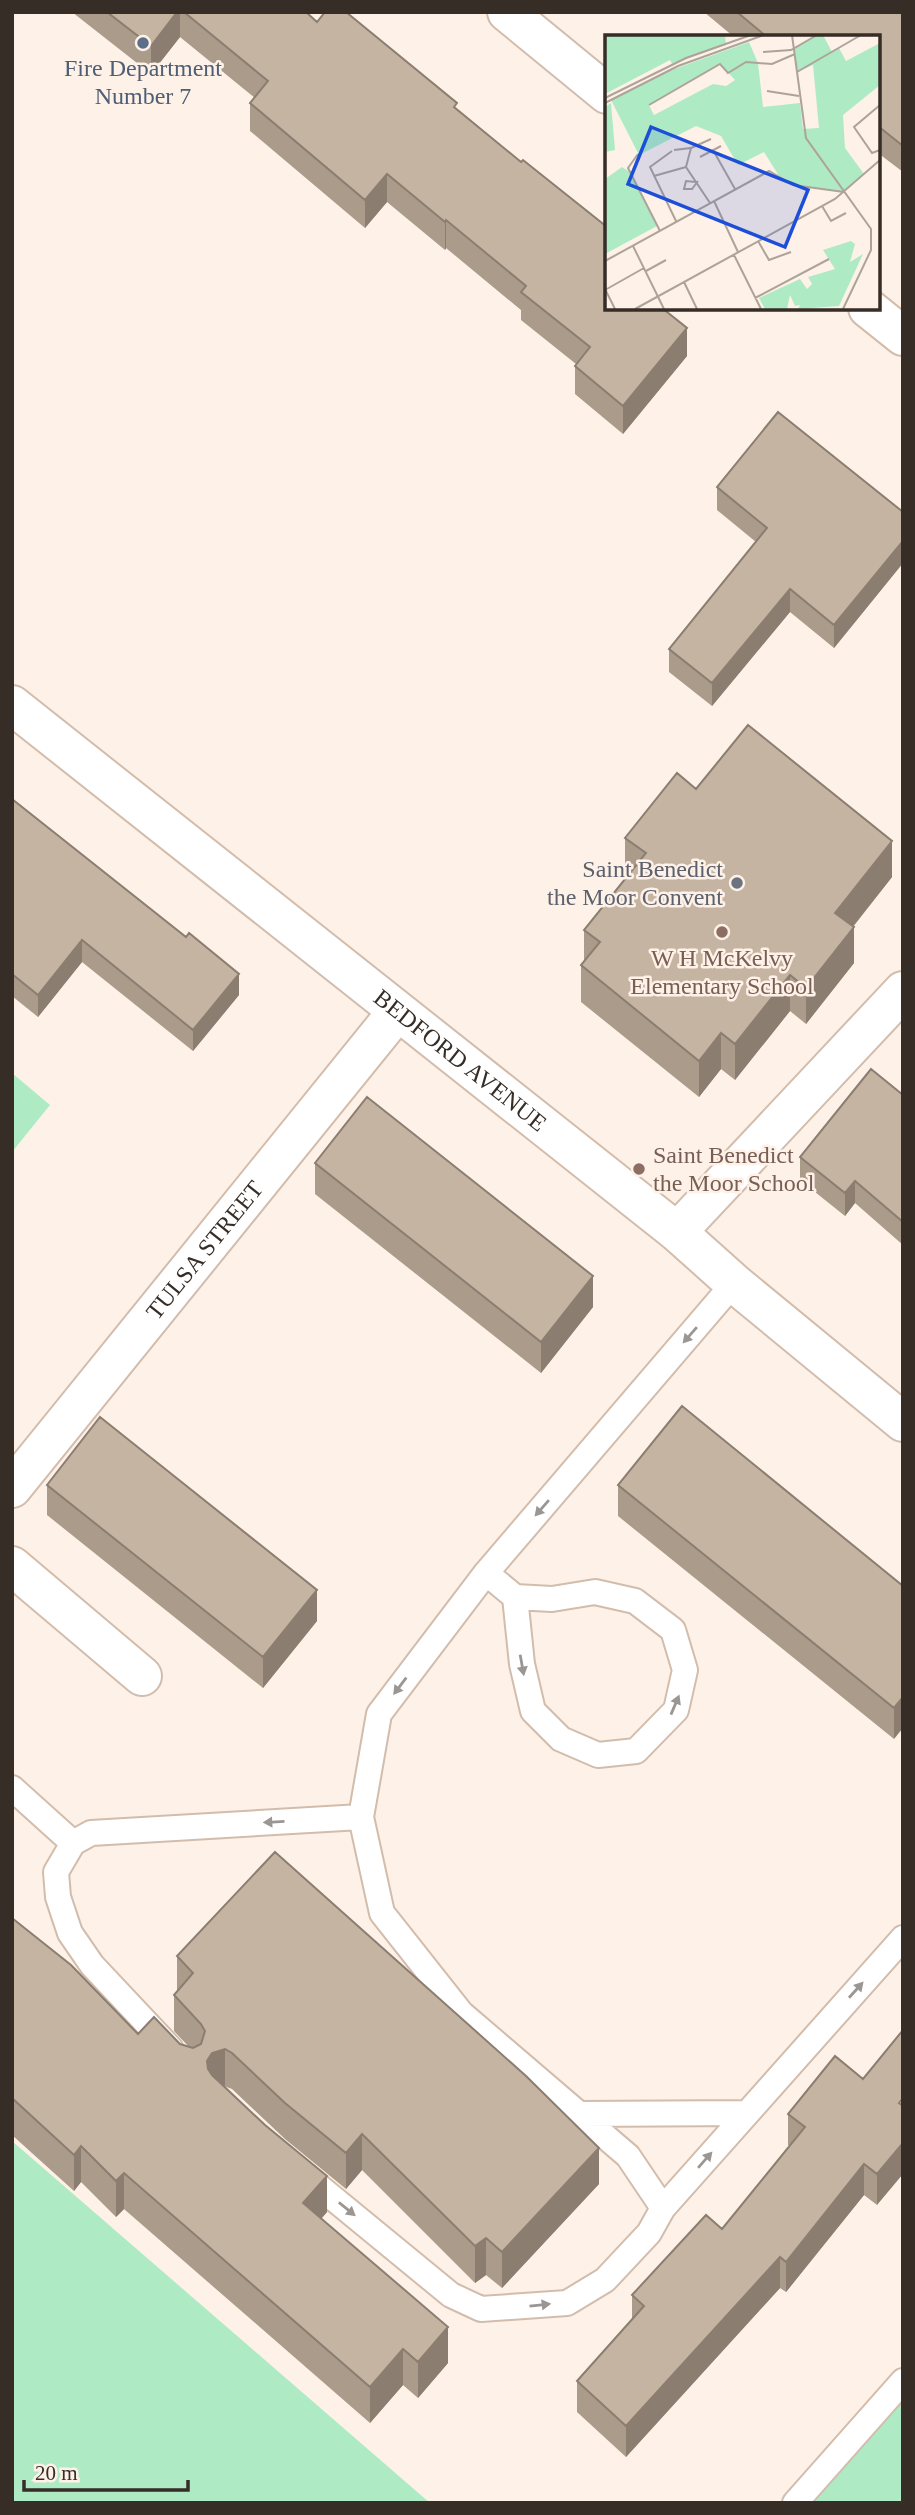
<svg xmlns="http://www.w3.org/2000/svg" width="915" height="2515" viewBox="0 0 915 2515" font-family="'Times New Roman',serif">
  <style>
    .green { fill: #aeebc5 }
    .lines { fill: none; stroke-linecap: round; stroke-linejoin: round }
    .lane-casing { stroke: #d2bdad; stroke-width: 28 }
    .street-casing { stroke: #d2bdad; stroke-width: 42 }
    .secondary-casing { stroke: #d2bdad; stroke-width: 42 }
    .lane { stroke: #fff; stroke-width: 24 }
    .street { stroke: #fff; stroke-width: 38 }
    .secondary { stroke: #fff; stroke-width: 38 }
    .wall { fill: #aa9b8b }
    .shaded-wall { fill: #8b7e71 }
    .building { fill: #c6b4a2; stroke: #8b7e71; stroke-width: 2 }
    .oneway { fill: #9a9693 }
    .service-dot { fill: #5c6f8a; stroke: #fef1e7; stroke-width: 2.5 }
    .worship-dot { fill: #6b7280; stroke: #fef1e7; stroke-width: 2.5 }
    .education-dot { fill: #8d6e63; stroke: #fef1e7; stroke-width: 2.5 }
    .labels { text-anchor: middle; dominant-baseline: central; stroke-width: 5; stroke-linejoin: round; paint-order: stroke }
    .service-label { font-size: 24px; fill: #4e5e75; stroke: #fef1e7 }
    .worship-label { font-size: 24px; fill: #5b616d; stroke: #fef1e7; text-anchor: end }
    .education-label { font-size: 24px; fill: #785e54; stroke: #fef1e7 }
    .street-label { font-size: 24px; fill: #362d27; stroke: #fef1e7 }
    .inset-road { fill: none; stroke: #aea39a; stroke-width: 2 }
    .view { fill: #1d4ed8; fill-opacity: 0.15; stroke: #1d4ed8; stroke-width: 3.5 }
    .inset-edge { fill: none; stroke: #362d27; stroke-width: 3.5 }
  </style>
  <rect width="100%" height="100%" fill="#fef1e7"/>
  <path class="green" d="M12,1073l38,32 -38,47z
    M12,2141l418,362h-418z
    M903,2377v126h-113z"/>
  <g class="lines">
    <g class="lane-casing">
      <path id="lane" d="M486,1573l29,24 37,2 43,-7 40,9 38,29 12,40 -9,40 -40,41 -38,4 -37,-16 -28,-28 -11,-47 -7,-67
        M12,1788l61,55
        M361,1817l21,96 79,100 167,143 35,52
        M170,2048l-78,-83 -22,-32 -12,-36 -2,-25 17,-29 18,-10 270,-16 18,-103 107,-141 248,-290
        M579,2114l167,-1
        M300,2171l151,124 30,14 86,-6 38,-23 44,-47 14,-25 240,-270
        M795,2503l108,-122"/>
    </g>
    <g class="street-casing">
      <g id="street">
        <path d="M507,12l100,82"/>
        <path d="M868,308l35,28"/>
        <path d="M677,1232l226,-241"/>
        <path id="s1" d="M12,1488l385,-476"/>
        <path d="M12,1566l130,110"/>
      </g>
    </g>
    <g class="secondary-casing">
      <g id="secondary">
        <path id="s2" d="M12,705l665,527 57,51 169,139"/>
      </g>
    </g>
    <use href="#lane" class="lane"/>
    <use href="#street" class="street"/>
    <use href="#secondary" class="secondary"/>
  </g>
  <path class="wall" d="M72,12h234l11,10 140,87 150,199 80,48 -64,78 -48,-40v-28l1,-2 -55,-44v-10l-75,-62 -1,2 -58,-48 -22,26 -115,-97v-28l5,-5 -75,-61 -29,37z
    M704,12h199v160l-25,-19v-116h-144z
    M717,487l186,25v51l-69,85 -44,-36 -78,94 -43,-34v-23l87,-107 -39,-32z
    M696,789l196,88 -39,50 1,36 -48,61 -16,-13 -55,69 -14,-11 -22,28 -118,-95v-37l3,-3v-32l44,-55 -3,-1v-36z
    M12,799l227,196 -46,56 -111,-89 -44,55 -26,-21z
    M903,1095v150l-48,-42 -10,13 -45,-36v-23z
    M315,1163l278,144 -52,66 -226,-179z
    M47,1485l270,136 -54,67 -216,-173z
    M618,1485l285,101 -9,153 -276,-223z
    M12,1918l126,116 51,13 -15,-16v-36l3,-3v-36l422,228 -97,104 -16,-13 -11,8 -113,-113 -16,19 -61,-50 -53,-50 -8,-3 103,126 -6,7 127,144 -30,35 -15,-13 -33,38 -246,-214 -8,8 -35,-35 -7,9 -62,-56z
    M903,2030l-26,175 -13,-10 -78,97 -6,-4 -154,169 -49,-45v-31l55,-61v-25l90,-66 68,-83 -2,-1v-31l75,-35z"/>
  <path class="shaded-wall" d="M177,12h3v25l-29,37v-28z
    M387,174v28l-22,26v-28z
    M446,220v28l-1,2v-28z
    M687,328v28l-64,78v-28z
    M903,541v22l-69,85v-23z
    M790,589v23l-78,94v-23z
    M892,841v36l-57,72v-36z
    M854,927v36l-48,61v-36z
    M82,940v22l-44,55v-22z
    M239,974v21l-46,56v-21z
    M790,975v36l-55,69v-36z
    M721,1033v36l-22,28v-36z
    M855,1181v22l-10,13v-23z
    M593,1276v31l-52,66v-31z
    M317,1590v31l-54,67v-31z
    M903,1697v31l-9,11v-31z
    M225,2049v36l-13,4 -5,8v-36l5,-8z
    M362,2134v36l-16,19v-36z
    M903,2143v31l-26,31v-31z
    M81,2146v36l-7,9v-36z
    M599,2148v36l-97,104v-36z
    M864,2164v31l-78,97v-30z
    M124,2173v36l-8,8v-36z
    M327,2176v36l-24,28v-37z
    M486,2238v37l-11,8v-37z
    M780,2257v31l-154,169v-31z
    M448,2327v36l-30,35v-36z
    M403,2349v36l-33,38v-36z"/>
  <path class="building" d="M107,12h70l-26,34z
    M184,12h122l11,10 8,-10h21l111,91 -3,4 67,55 2,-2 84,67v81h55l25,20 -64,78 -48,-40 15,-19 -69,-55 5,-6 -80,-66 -1,2 -58,-48 -22,26 -115,-97 18,-22z
    M737,12h166v134l-25,-20v-89h-111z
    M778,412l125,100v29l-69,84 -44,-36 -78,94 -43,-34 98,-121 -50,-41z
    M748,725l144,116 -57,72 19,14 -48,61 -16,-13 -55,69 -14,-11 -22,28 -118,-96 19,-23 -16,-12 62,-77 -21,-15 52,-65 19,16z
    M12,799l174,138 3,-4 50,41 -46,56 -111,-90 -44,55 -26,-21z
    M871,1069l32,26v127l-48,-41 -10,12 -45,-36z
    M367,1097l226,179 -52,66 -226,-179z
    M682,1406l221,180v111l-9,11 -276,-223z
    M100,1417l217,173 -54,67 -216,-172z
    M275,1852l251,224 73,72 -97,104 -16,-14 -11,8 -113,-112 -16,19 -61,-50 -53,-50 -7,-4 -13,4 -5,8 1,8 4,6 53,50 62,51 -24,27 145,124 -30,35 -15,-13 -33,38 -246,-214 -8,8 -35,-35 -7,9 -62,-57v-180l59,47 67,69 16,-17 26,27 13,4 8,-4 4,-13 -4,-7 -27,-29 19,-22 -16,-17z
    M903,2030v68l-4,5 4,3v37l-26,31 -13,-10 -78,98 -6,-5 -154,169 -49,-45 67,-75 -12,-11 74,-80 16,14 83,-102 -17,-13 47,-58 28,23z"/>
  <defs><path id="oneway-solid" d="M-6-.8H1V-3.2L6.5 0L1 3.2V.8H-6Z" transform="scale(1.75)"/></defs>
  <g class="oneway">
    <use href="#oneway-solid" transform="translate(690 1335) rotate(131)"/>
    <use href="#oneway-solid" transform="translate(542 1508) rotate(131)"/>
    <use href="#oneway-solid" transform="translate(522 1665) rotate(80)"/>
    <use href="#oneway-solid" transform="translate(400 1686) rotate(127)"/>
    <use href="#oneway-solid" transform="translate(675 1705) rotate(-67)"/>
    <use href="#oneway-solid" transform="translate(274 1822) rotate(177)"/>
    <use href="#oneway-solid" transform="translate(856 1990) rotate(-48)"/>
    <use href="#oneway-solid" transform="translate(705 2160) rotate(-49)"/>
    <use href="#oneway-solid" transform="translate(347 2209) rotate(39)"/>
    <use href="#oneway-solid" transform="translate(540 2305) rotate(-6)"/>
  </g>
  <circle class="service-dot" cx="143" cy="43" r="7"/>
  <circle class="worship-dot" cx="737" cy="883" r="7"/>
  <g class="education-dot">
    <circle cx="722" cy="932" r="7"/>
    <circle cx="639" cy="1169" r="7"/>
  </g>
  <g class="labels">
    <g class="service-label">
      <text x="143" y="68">Fire Department<tspan x="143" dy="28">Number 7</tspan></text>
    </g>
    <g class="worship-label">
      <text x="723" y="869">Saint Benedict<tspan x="723" dy="28">the Moor Convent</tspan></text>
    </g>
    <g class="education-label">
      <text x="722" y="958">W H McKelvy<tspan x="722" dy="28">Elementary School</tspan></text>
      <text x="653" y="1155" text-anchor="start">Saint Benedict<tspan x="653" dy="28">the Moor School</tspan></text>
    </g>
    <g class="street-label">
      <text stroke="none"><textPath href="#s2" startOffset="572">BEDFORD AVENUE</textPath></text>
      <text stroke="none"><textPath href="#s1" startOffset="306">TULSA STREET</textPath></text>
    </g>
  </g>
  <g transform="translate(605 35)">
    <rect width="275" height="275" fill="#fef1e7"/>
    <path d="M0,0h120l1,10 -54,19 -2,-4 -65,34zM212,0h6l9,17 7,-4 7,13 34,-18v42l-37,30 2,33 19,26 -20,18 -45,-6 -20,-10 -15,-24 -26,13 -17,-29 -25,-10 -57,29 -28,-55 55,-28 83,-30 9,21 5,44 37,-4 3,26 16,-1 -6,-63 -16,7 -3,-24zM115,29l15,16 -9,6 -13,-2 -59,31 -5,-10zM6,68l4,47 -10,2v-45zM17,132l9,6 26,53 -52,28v-75zM246,206l4,3 -5,18 13,-8 -24,52 -41,3 2,-4 -5,1 -5,-11 -3,14h-22l-6,-11 41,-19 7,10 5,-5 -4,-7 27,-8 -12,-19z" fill="#aeebc5" fill-rule="evenodd"/>
    <path class="inset-road" d="M187,0l14,103 65,91v21l-28,59M158,17l28,-2 26,-15M192,37l64,-37M162,56l32,5M0,63l81,-40 65,-23M0,68l73,-37 86,-31M44,70l71,-41 8,9 18,-11 26,2 23,-10M275,70l-26,22 18,26 8,-3M86,113l20,-9M69,115l17,-2 -5,19 24,36M108,115l22,39M67,116l-22,16 26,54M33,119l-10,14 32,63M95,122l21,-11M49,141l32,-9M91,147l-10,-1 -2,8h8l6,-8M109,166l24,51M217,171l9,15 15,-8M153,206l11,19 22,-8M28,211l31,63M129,220l27,54M0,226l164,-90 24,14 51,7M41,236l20,-11M79,247l13,27M0,254l10,20M0,255l39,-22M150,263l74,-39M30,274l200,-110 45,-39"/>
    <path class="view" d="M46,92l157,63 -23,57 -157,-63z"/>
    <rect width="275" height="275" class="inset-edge"/>
  </g>
  <rect width="915" height="2515" fill="none" stroke="#362d27" stroke-width="28"/>
  <path d="M24 2480v10h164v-10" fill="none" stroke="#362d27" stroke-width="3.5"/>
  <text x="35" y="2480" font-size="21" fill="#362d27" stroke="#fef1e7" stroke-width="5" paint-order="stroke">20 m</text>
</svg>
